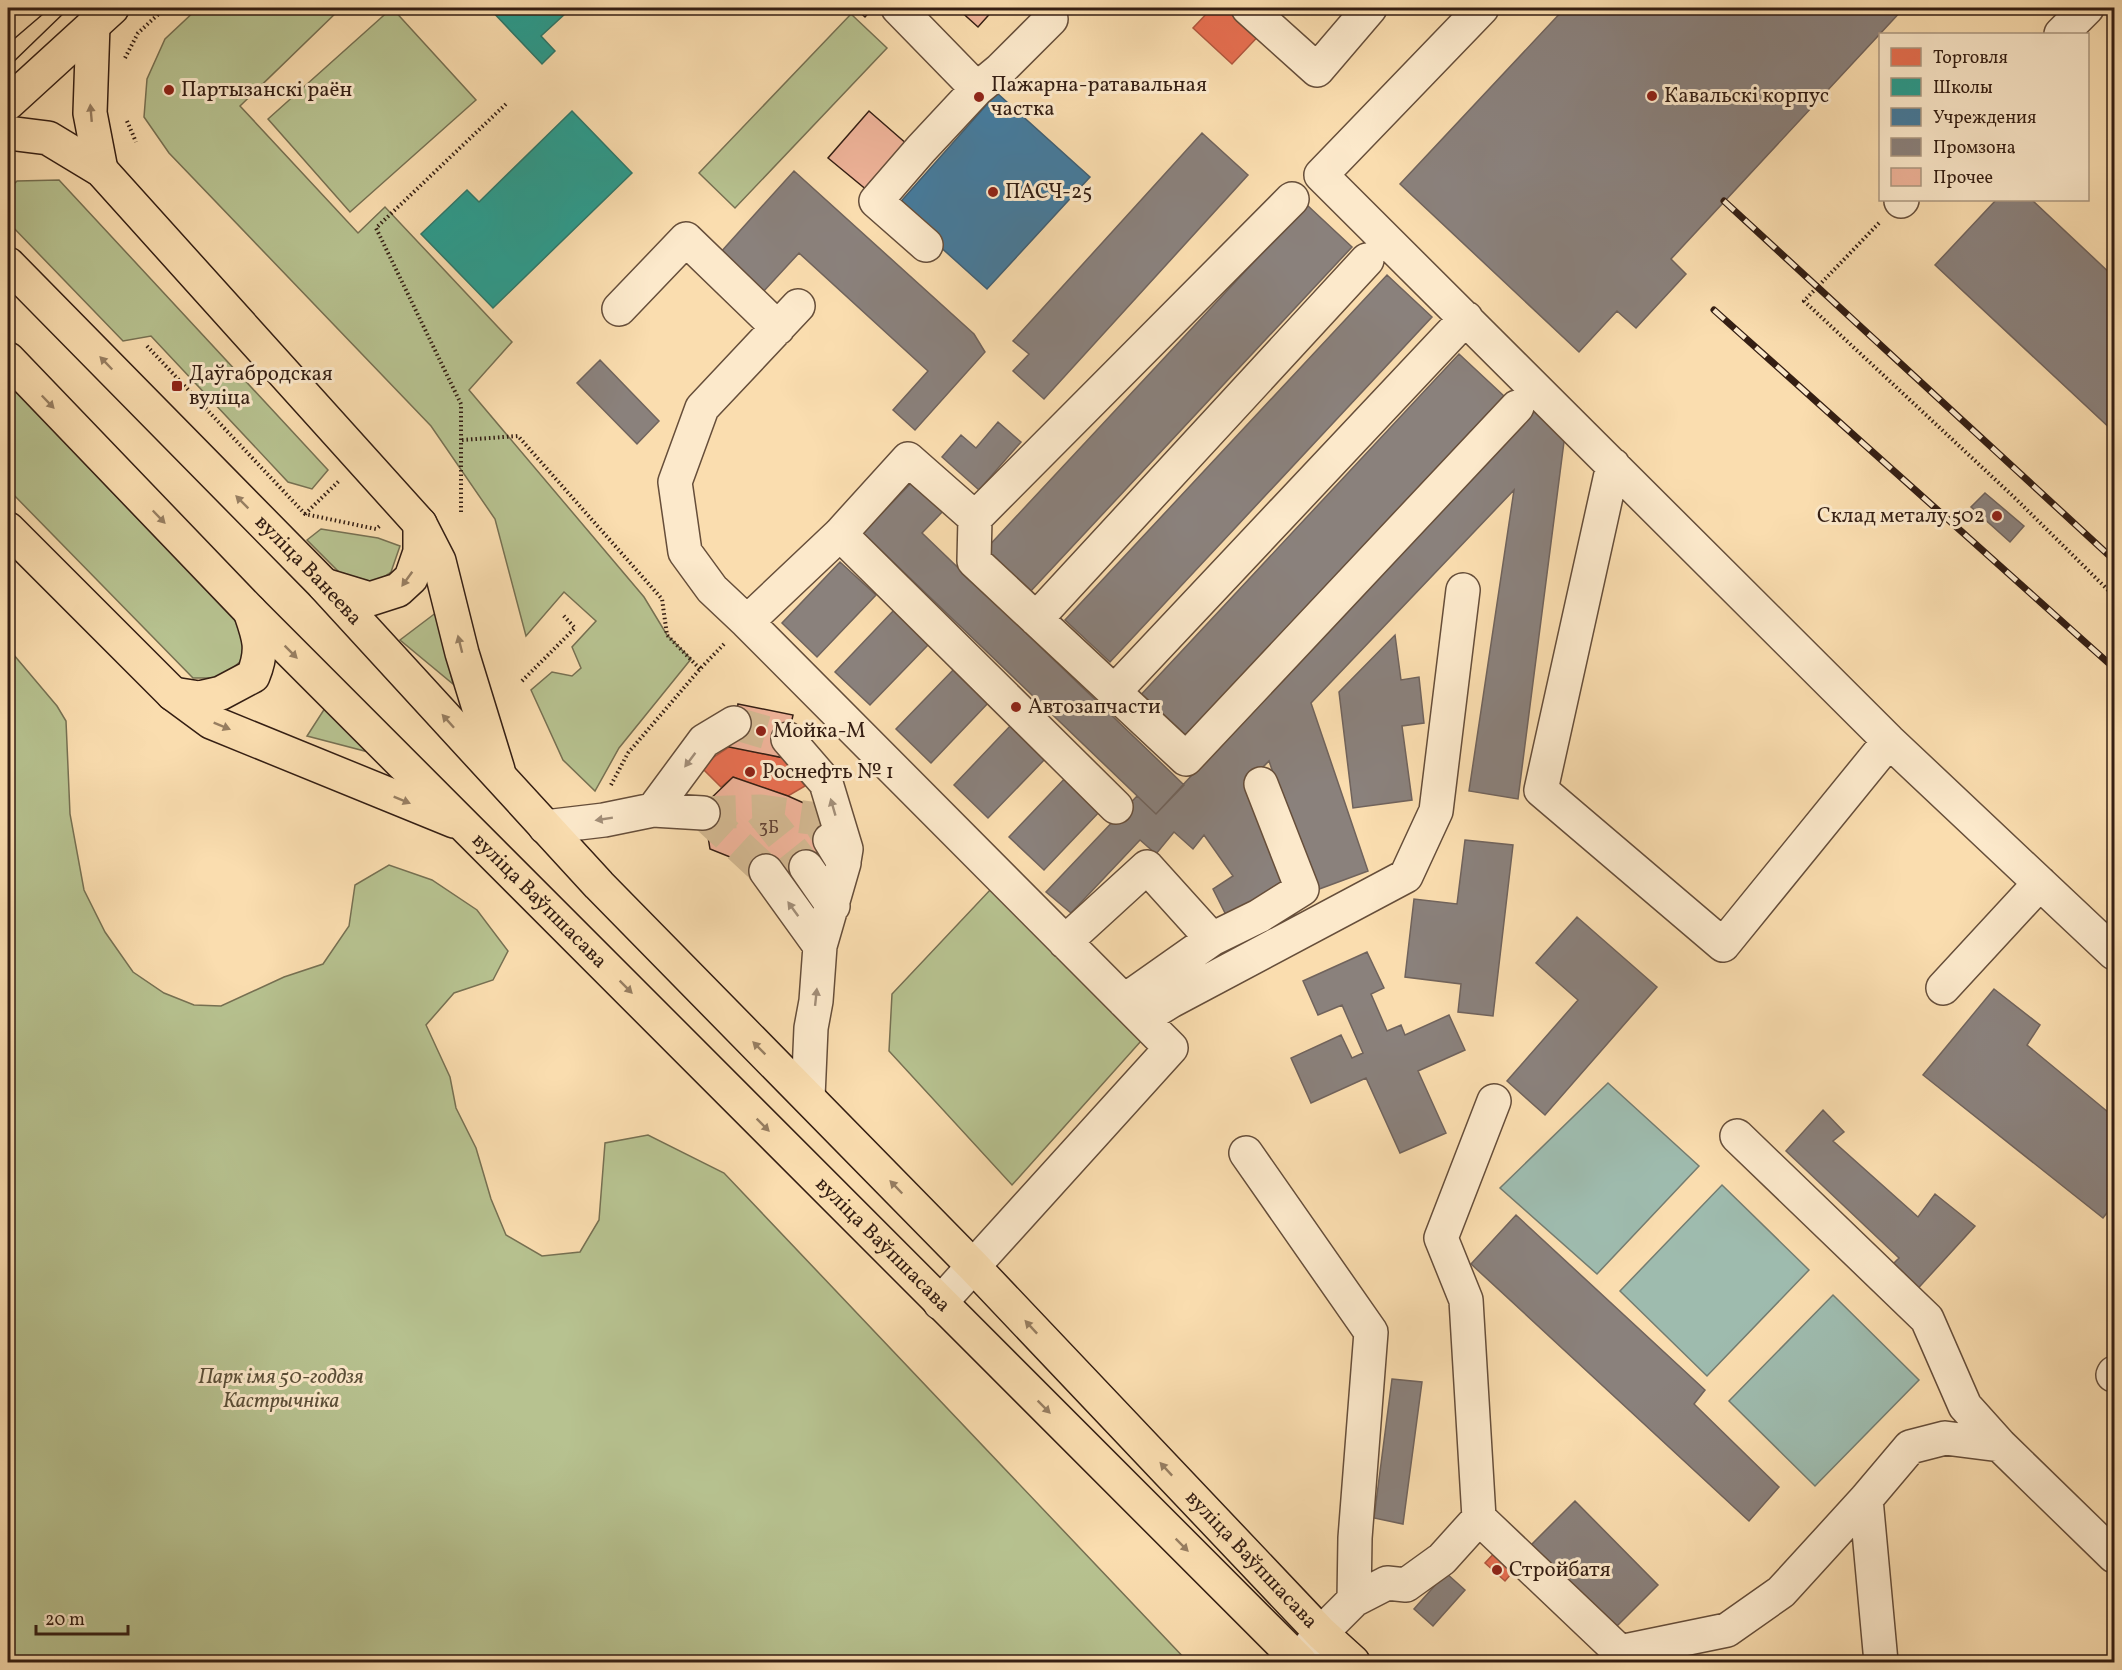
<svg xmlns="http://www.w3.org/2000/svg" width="2122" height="1670" viewBox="0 0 2122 1670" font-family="Vollkorn,serif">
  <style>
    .green { fill: #b7c290; stroke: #767052; stroke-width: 1.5 }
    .water { fill: #9ebbae; stroke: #747c70; stroke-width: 1.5 }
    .shops { fill: #e76f51; stroke: #b1573e; stroke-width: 1.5 }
    .schools { fill: #2a9d8f; stroke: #2d776a; stroke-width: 1.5 }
    .public { fill: #457b9d; stroke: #405f74; stroke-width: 1.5 }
    .industry { fill: #8a817c; stroke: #70635c; stroke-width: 1.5 }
    .building { fill: #efb399; stroke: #341e13; stroke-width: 1.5 }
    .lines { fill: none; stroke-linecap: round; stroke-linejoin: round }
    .minor-tunnel { stroke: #d2b790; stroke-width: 33; stroke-dasharray: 33 16; stroke-linecap: butt }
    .minor-casing { stroke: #664e3a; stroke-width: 36 }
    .major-casing { stroke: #341e13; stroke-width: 36 }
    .path { stroke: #341e13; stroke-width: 4; stroke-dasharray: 1.5 3; stroke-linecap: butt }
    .minor { stroke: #fce9cb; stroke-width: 33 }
    .major { stroke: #faddaf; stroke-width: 33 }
    .tram { stroke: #341e13; stroke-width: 1.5 }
    .rail-casing { stroke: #341e13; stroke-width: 7 }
    .rail { stroke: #fce9cb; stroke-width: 4.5; stroke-dasharray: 14; stroke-linecap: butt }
    .oneway { fill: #977e61 }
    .oneway2 { fill: #a28e78 }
    .poi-dot { fill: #8f2418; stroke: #fce9cb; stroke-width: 2 }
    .labels { text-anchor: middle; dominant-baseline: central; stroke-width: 6; stroke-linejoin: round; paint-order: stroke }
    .number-label { font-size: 18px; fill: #634334 }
    .poi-label { font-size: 21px; fill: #341e13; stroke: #fce9cb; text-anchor: start }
    .street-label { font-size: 21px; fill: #341e13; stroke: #fce9cb }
    .park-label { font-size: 21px; font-style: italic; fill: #5b4f38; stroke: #fce9cb }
  </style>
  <rect width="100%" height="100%" fill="#faddaf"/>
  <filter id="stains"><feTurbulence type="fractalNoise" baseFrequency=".00333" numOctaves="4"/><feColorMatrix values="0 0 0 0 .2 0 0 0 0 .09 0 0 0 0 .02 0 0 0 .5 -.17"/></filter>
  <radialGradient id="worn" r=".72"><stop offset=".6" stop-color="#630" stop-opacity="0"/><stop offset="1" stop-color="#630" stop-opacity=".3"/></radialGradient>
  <path class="green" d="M198,8h143l-101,98 118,127 27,-26 127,135 -43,48 175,207 23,38 24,24 -72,89 -24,43 -32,-31 -32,-70 21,-18 20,4 9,-8 -9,-21 24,-26 -32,-29 -38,44 -31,-117 -64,-93 -262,-273 -25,-36 3,-38 18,-40z
    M392,8l84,92 -126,112 -82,-93z
    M851,14l36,34 -152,160 -36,-35z
    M59,180l269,290 -16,19 -24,-7 -137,-146 -28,5 -115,-119v-32l9,-9z
    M8,383l233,244 3,31 -22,20h-29l-185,-189z
    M321,529l57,9 22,8 -9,26 -22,15 -24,-9 -38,-38z
    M437,612l16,72 -53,-44z
    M8,648l49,58 9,15 4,93 14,76 21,42 28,40 31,21 30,12 27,1 63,-29 39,-13 26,-38 6,-41 34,-20 43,15 45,30 31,41 -15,29 -39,13 -28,32 24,52 6,31 20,40 15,51 15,36 36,21 38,-4 19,-32 6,-77 43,-8 76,38 464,489h-1180z
    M327,705l49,49 -69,-18z
    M991,889l150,152 -129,144 -123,-134 3,-57z"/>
  <path class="water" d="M1608,1083l91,83 -102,108 -97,-86z
    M1722,1185l87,85 -102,106 -87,-85z
    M1833,1295l86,85 -104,106 -86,-85z"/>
  <path class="shops" d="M1210,8h75l-53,56 -39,-36 18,-19z
    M729,747l55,11 21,28 -17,10 -55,-19 -12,10 -21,-21z
    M1499,1548l19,18 -13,15 -20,-18z"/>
  <path class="schools" d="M489,8h72l5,5 -25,23 14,15 -13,13z
    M572,111l60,62 -139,135 -72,-74 46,-44 12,12z"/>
  <path class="public" d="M997,93l93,84 -103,112 -91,-82z"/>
  <path class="industry" d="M1565,8h339l-233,251 15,15 -50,54 -19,-17 -38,41 -179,-168z
    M1202,133l46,42 -204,224 -31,-28 16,-17 -16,-13z
    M794,171l180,163 11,18 -70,78 -22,-20 35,-39 -129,-118 -36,39 -43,-39z
    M1996,200h36l82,77v155l-179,-167z
    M1307,205l45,42 -322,345 -45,-42z
    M1387,275l45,42 -322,345 -45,-42z
    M1459,354l45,42 -323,345 -44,-42z
    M600,360l59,61 -22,23 -60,-61z
    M1535,404l30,30 -47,365 -49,-8 45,-301 -203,213 57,168 -54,20 -45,-130 -24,24 46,101 -63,33 -15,-30 20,-13 -29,-41 -11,14 -19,-17 -18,22 -16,-14 -69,73 -25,-21 91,-96 19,18z
    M998,422l23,20 -42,48 -37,-33 19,-22 15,13z
    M914,480l31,29 -23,24 262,252 -28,29 -293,-281z
    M1985,493l39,33 -14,16 -39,-35z
    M840,562l36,33 -59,62 -35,-34z
    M894,610l35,34 -59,61 -35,-33z
    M1395,635l6,45 18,-3 5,46 -22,3 10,74 -59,8 -14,-116z
    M955,668l35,33 -59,62 -35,-34z
    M1012,724l35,33 -59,61 -34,-33z
    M1068,775l34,34 -58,61 -35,-33z
    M1465,840l48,5 -20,171 -35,-4 3,-28 -56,-7 9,-78 43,5z
    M1577,917l80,70 -112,128 -38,-34 71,-81 -42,-37z
    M1367,952l17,36 -13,6 16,37 14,-6 4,10 44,-20 16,35 -47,21 28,62 -46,20 -34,-75 -55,25 -20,-45 50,-23 11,23 11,-5 -21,-48 -24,10 -15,-34z
    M1994,989l46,36 -13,20 87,72v87l-11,14 -180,-143z
    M1823,1110l21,22 -11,9 85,76 17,-23 40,32 -63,69 -25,-25 12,-12 -113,-107z
    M1516,1215l189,175 -11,14 85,83 -30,34 -278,-257z
    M1392,1379l30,3 -19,142 -29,-6z
    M1575,1501l83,84 -45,45 -84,-83z
    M1446,1573l19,17 -32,36 -19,-17z"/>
  <path class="building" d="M855,8h18l-8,9z
    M957,8h38l-17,19z
    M869,111l39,34 -40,46 -40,-33z
    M738,704l55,11 -9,43 -55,-11z
    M733,777l55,19 45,20 -3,24 -9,21 -41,16 -70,-28 -7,-43z"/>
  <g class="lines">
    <path class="minor-tunnel" d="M734,723l54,16
      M761,811l45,56
      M703,813l58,-2 57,8 12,21
      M703,813l63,58"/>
    <g class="minor-casing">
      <path id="minor" d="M898,8l79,81 23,-19 51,-51
        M1248,8l69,62 53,-62
        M1482,8l-161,167 568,566 225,212
        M2061,34l26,-26
        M1901,201l1,-1
        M926,245l-50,-44 45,-52 56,-60
        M619,309l67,-70 92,89
        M1613,465l-72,325 182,155 166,-204
        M975,518l317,-319
        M840,534l276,273
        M1036,619l331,-359
        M747,622l-35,-33 -27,-37 -10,-70 27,-74 96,-102
        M1114,692l352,-374
        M788,739l38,44 20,66 -2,12
        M653,810l51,-69 30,-18
        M545,827l59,-7 49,-10 50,3
        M806,867l27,39
        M766,871l54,75
        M1212,939l47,-23 43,-27 -41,-105
        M1065,942l82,-75 65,72 -88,62
        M1943,988l97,-105
        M1142,1019l29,-18 235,-125 30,-65 27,-221
        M808,1097l3,-69 5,-27 4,-55 24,-83 -14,-23
        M1737,1136l190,183 38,87 35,39 114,111
        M1246,1153l125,179 -16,206 -1,62
        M940,1303l231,-255 -424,-426 93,-88 68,-75 67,59 -1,43 212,198 331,-352
        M2113,1375l1,-2
        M1866,1499l15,163
        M1479,1518l-13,-218 -25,-62 53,-137
        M1298,1661l23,-28 33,-33 33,-17 19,2 36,-26 37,-41 141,134 107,-22 54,-38 85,-93 44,-52 35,-9 55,7"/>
    </g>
    <g class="major-casing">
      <g id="major">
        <path d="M93,25l-3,88 11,57"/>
        <path d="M8,103l104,-95"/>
        <path d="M8,133l40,5 53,32 319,354 19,37 23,92 36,117"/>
        <path id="s1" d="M8,264l315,320 276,301 375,382 347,366 32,29"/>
        <path id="s2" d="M8,359l242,252 1050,1051"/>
        <path d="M8,529l165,165 38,28 243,99"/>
        <path d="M324,585l46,14 28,-9 13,-12 9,-26v-28"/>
        <path d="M173,694l26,4 22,-5 32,-17c11,-27 6,-39 -3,-65"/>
      </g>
    </g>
    <path class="path" d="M125,58l13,-25 27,-25
      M127,121l9,21
      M1879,223l-75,78 212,198 98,97
      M147,346l158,168 71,15 5,-4
      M462,440l56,-4 144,163 5,36 33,34
      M461,512v-108l-85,-176 130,-124
      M305,514l34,-33
      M522,681l53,-53 -13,-14
      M611,785l17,-32 72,-84 24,-25"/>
    <use href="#minor" class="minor"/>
    <use href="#major" class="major"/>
    <path class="tram" d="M8,44l42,-36
      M8,67l61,-59"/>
    <g class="rail-casing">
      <path id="rail" d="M1724,201l390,359
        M1714,310l400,358"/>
    </g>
    <use href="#rail" class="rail"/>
  </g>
  <defs><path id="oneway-solid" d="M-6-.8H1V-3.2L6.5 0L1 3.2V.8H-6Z" transform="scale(1.5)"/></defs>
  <g class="oneway">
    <use href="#oneway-solid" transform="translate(91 113) rotate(-95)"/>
    <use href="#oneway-solid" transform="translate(106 363) rotate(-134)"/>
    <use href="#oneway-solid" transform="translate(48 402) rotate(46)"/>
    <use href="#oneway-solid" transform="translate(242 502) rotate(-135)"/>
    <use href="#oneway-solid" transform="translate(159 517) rotate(46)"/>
    <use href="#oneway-solid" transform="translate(407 579) rotate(126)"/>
    <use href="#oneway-solid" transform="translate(460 644) rotate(-104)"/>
    <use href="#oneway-solid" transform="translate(291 652) rotate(45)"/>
    <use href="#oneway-solid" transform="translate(448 721) rotate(-132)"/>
    <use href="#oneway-solid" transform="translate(222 726) rotate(22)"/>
    <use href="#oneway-solid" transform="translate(402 800) rotate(22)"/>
    <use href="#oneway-solid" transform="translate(626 987) rotate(45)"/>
    <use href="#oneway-solid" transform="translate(759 1048) rotate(-135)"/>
    <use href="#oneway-solid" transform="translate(763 1125) rotate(45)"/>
    <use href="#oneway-solid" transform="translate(896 1187) rotate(-134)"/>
    <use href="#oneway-solid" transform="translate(1031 1327) rotate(-133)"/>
    <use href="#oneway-solid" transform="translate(1044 1407) rotate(45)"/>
    <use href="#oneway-solid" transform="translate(1166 1469) rotate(-133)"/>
    <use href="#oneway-solid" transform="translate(1182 1545) rotate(45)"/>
  </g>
  <g class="oneway2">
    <use href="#oneway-solid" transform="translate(690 760) rotate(127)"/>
    <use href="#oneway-solid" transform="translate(833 807) rotate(-106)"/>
    <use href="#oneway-solid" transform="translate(604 819) rotate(171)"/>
    <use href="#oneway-solid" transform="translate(793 909) rotate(-126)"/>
    <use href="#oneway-solid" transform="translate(816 997) rotate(-84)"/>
  </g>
  <g class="poi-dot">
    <circle cx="169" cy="90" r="6"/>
    <circle cx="1652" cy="96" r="6"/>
    <circle cx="979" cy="97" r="6"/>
    <circle cx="993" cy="192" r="6"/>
    <rect x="171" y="380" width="12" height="12" rx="3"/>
    <circle cx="1997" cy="516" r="6"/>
    <circle cx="1016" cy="707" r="6"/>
    <circle cx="761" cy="731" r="6"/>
    <circle cx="750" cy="772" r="6"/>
    <circle cx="1497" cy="1570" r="6"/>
  </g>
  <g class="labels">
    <g class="number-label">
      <text x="769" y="828">3Б</text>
    </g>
    <g class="poi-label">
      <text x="991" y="85">Пажарна-ратавальная<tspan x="991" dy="24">частка</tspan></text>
      <text x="181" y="90">Партызанскі раён</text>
      <text x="1664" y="96">Кавальскі корпус</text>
      <text x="1005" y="192">ПАСЧ-25</text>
      <text x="189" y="374">Даўгабродская<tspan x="189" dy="24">вуліца</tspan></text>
      <text x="1985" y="516" text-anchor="end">Склад металу 502</text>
      <text x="1028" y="707">Автозапчасти</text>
      <text x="773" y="731">Мойка-М</text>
      <text x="762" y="772">Роснефть № 1</text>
      <text x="1509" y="1570">Стройбатя</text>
    </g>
    <g class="street-label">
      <text stroke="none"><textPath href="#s1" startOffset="429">вуліца Ванеева</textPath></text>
      <text stroke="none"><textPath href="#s2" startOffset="759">вуліца Ваўпшасава</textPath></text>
      <text stroke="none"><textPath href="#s2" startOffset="1245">вуліца Ваўпшасава</textPath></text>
      <text stroke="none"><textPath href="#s1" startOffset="1796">вуліца Ваўпшасава</textPath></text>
    </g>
    <g class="park-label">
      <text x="281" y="1377">Парк імя 50-годдзя<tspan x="281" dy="24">Кастрычніка</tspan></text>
    </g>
  </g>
  <rect width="2122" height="1670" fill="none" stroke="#faddaf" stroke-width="30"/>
  <rect x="9" y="9" width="2104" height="1652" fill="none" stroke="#341e13" stroke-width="3"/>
  <rect x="15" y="15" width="2092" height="1640" fill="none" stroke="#341e13" stroke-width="1.5"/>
  <rect x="1879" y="33" width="210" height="168" fill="#fce9cb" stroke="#ac9881" stroke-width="1.5"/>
  <rect x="1891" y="48" width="30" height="18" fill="#e76f51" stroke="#ac9881" stroke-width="1.5"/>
  <text x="1933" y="63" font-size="18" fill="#341e13">Торговля</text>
  <rect x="1891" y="78" width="30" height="18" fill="#2a9d8f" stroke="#ac9881" stroke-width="1.5"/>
  <text x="1933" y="93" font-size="18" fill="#341e13">Школы</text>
  <rect x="1891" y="108" width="30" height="18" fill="#457b9d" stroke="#ac9881" stroke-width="1.5"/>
  <text x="1933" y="123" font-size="18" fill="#341e13">Учреждения</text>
  <rect x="1891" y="138" width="30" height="18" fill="#8a817c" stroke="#ac9881" stroke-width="1.5"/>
  <text x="1933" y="153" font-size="18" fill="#341e13">Промзона</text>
  <rect x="1891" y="168" width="30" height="18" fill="#efb399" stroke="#ac9881" stroke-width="1.5"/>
  <text x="1933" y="183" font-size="18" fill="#341e13">Прочее</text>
  <path d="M36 1625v9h92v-9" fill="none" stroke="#341e13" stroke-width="3"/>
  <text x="45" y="1625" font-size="18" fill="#341e13" stroke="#fce9cb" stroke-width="4.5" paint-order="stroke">20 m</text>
  <rect width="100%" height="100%" filter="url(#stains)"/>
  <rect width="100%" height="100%" fill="url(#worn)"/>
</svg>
